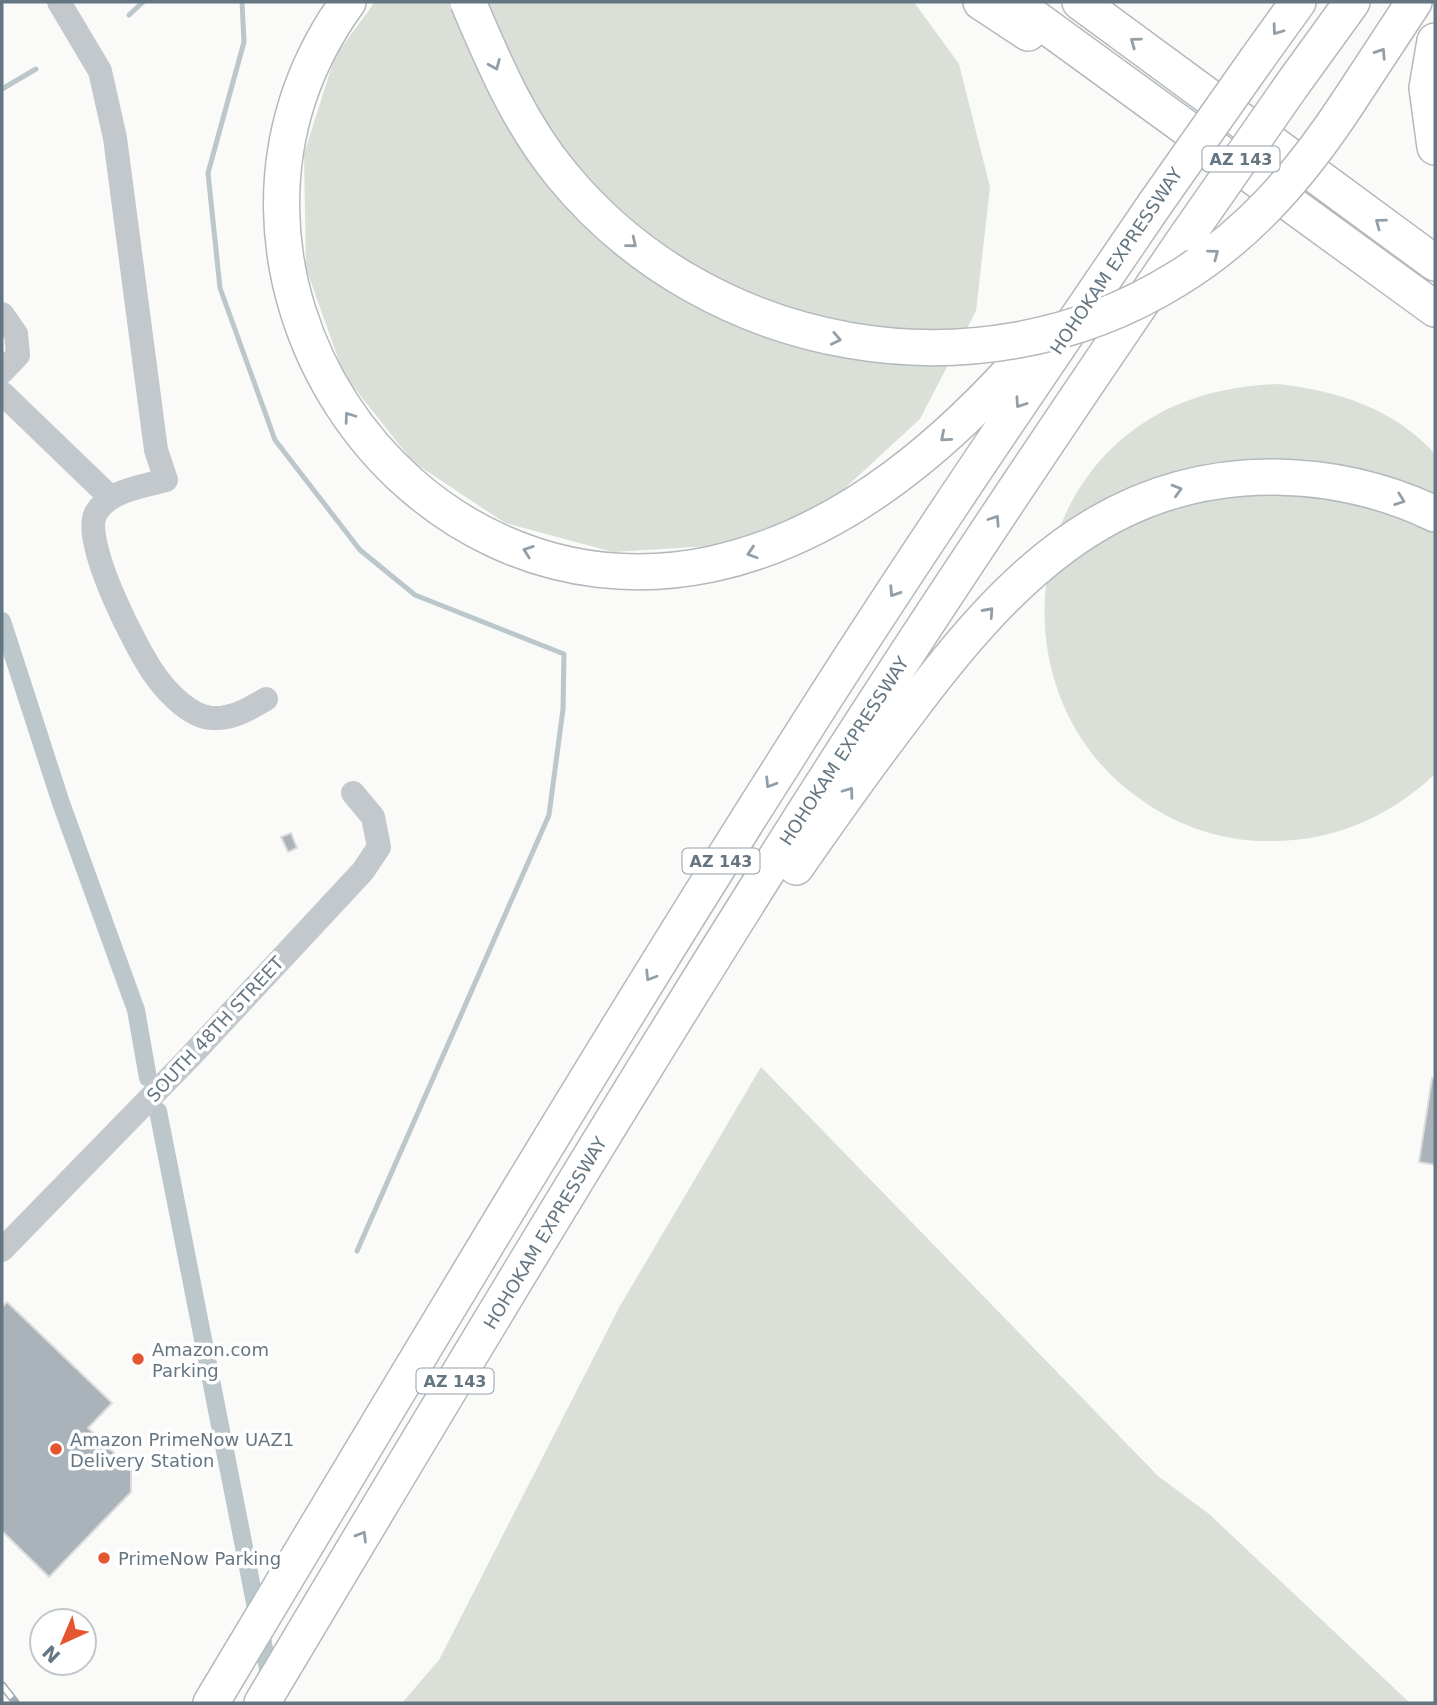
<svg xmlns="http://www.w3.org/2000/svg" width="1437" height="1705" viewBox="0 0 1437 1705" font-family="'DejaVu Sans',sans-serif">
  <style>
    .green { fill: #dadfd7 }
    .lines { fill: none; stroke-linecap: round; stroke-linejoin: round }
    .stream { stroke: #bbc7cb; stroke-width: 5 }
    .canal { stroke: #bbc7cb; stroke-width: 18 }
    .building { fill: #aab3b9; stroke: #dcdcda; stroke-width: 2 }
    .highway-casing { stroke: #b4b9bd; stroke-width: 38 }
    .minor { stroke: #c3c8cc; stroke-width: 24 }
    .highway { stroke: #fff; stroke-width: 35 }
    .rail-casing { stroke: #a2aab0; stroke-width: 8 }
    .rail { stroke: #fff; stroke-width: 5; stroke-dasharray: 16; stroke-linecap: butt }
    .highway-bridge-casing { stroke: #b4b9bd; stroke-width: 38; stroke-linecap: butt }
    .highway-bridge { stroke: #fff; stroke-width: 35 }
    .oneway { stroke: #939fa8 }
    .poi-dot { fill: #e4572e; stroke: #fff; stroke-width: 2.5 }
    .labels { text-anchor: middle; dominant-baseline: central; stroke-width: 7; stroke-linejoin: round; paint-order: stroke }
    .shield { fill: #fff; stroke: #939fa8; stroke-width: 2 }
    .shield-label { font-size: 16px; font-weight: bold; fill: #657683 }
    .street-label { font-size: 18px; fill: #657683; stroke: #fff }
    .poi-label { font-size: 18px; fill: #657683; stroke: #fff; text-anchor: start }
  </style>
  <rect width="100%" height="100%" fill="#fafaf8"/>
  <path class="green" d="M375,2h539l45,62 31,123 -14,124 -56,108 -88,81 -106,45 -113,7 -108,-29 -92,-61 -69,-87 -38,-107 -2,-114 31,-98z
    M1279,384c59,7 116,25 156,70v320c-48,45 -105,69 -172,67 -46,-1 -90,-17 -127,-45 -128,-93 -121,-298 17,-379 40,-23 81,-31 126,-33z
    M761,1067l397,409 51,38 201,189h-1008l37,-43 181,-354z"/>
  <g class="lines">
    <path class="stream" d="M242,2l2,40 -36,131 12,115 55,152 85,110 55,45 149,59 -1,55 -14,106 -192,436
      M129,15l14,-13
      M2,89l34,-20"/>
    <path class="canal" d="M2,621l59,182 75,207 12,68
      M158,1111l113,573"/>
  </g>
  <path class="building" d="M291,833l6,15 -9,4 -7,-15z
    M1432,1078l3,1v86l-16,-3z
    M7,1302l105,101 -24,25 43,41v23l-82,85 -47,-46v-224z"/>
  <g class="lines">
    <g class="highway-casing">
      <path id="highway" d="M348,2c-188,259 51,628 364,562 134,-29 243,-126 329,-227
        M981,2l47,31
        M1013,2l422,307
        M1080,2l355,261
        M1435,41l-8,47 8,59
        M1257,59l41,-57
        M1292,85l60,-83
        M1347,104l67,-102
        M796,867c36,-52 73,-104 112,-155 95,-127 197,-237 368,-235 56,1 109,13 159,37
        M211,1703c191,-318 380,-637 579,-950 117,-186 241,-367 365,-549
        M262,1703c167,-280 334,-560 508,-836 135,-215 276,-425 419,-634"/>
    </g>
    <path class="minor" d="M59,2l41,69 15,67 41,312 10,30c-24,7 -57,10 -70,33 -16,27 42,140 61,165 12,16 34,39 55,40 21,1 37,-9 54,-19
      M2,314l14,20 2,21 -16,17
      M2,393l109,105
      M2,1250l186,-191 175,-188 16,-24 -6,-30 -20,-24"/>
    <use href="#highway" class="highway"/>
    <g class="rail-casing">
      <path id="rail" d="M2,1685l14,18"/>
    </g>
    <use href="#rail" class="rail"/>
    <g class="highway-bridge-casing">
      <path id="highway-bridge" d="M468,2c26,61 51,121 94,173 147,179 415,227 613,105 73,-44 126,-106 172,-176
        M1155,204l102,-145
        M1189,233l103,-148"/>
    </g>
    <use href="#highway-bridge" class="highway-bridge"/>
  </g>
  <defs><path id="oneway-chevron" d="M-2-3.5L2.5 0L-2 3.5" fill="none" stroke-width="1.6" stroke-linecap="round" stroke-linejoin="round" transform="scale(1.75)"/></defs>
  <g class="oneway">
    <use href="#oneway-chevron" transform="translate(1277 30) rotate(126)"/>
    <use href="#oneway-chevron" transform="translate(1135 42) rotate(-144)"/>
    <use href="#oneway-chevron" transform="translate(1381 53) rotate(-57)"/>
    <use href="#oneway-chevron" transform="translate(495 65) rotate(67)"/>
    <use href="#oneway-chevron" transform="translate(1380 223) rotate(-143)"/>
    <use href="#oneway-chevron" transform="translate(632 243) rotate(39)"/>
    <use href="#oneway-chevron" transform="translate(1214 254) rotate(-37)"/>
    <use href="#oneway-chevron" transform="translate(836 339) rotate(12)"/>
    <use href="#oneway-chevron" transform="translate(1020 403) rotate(124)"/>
    <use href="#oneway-chevron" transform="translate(349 417) rotate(-126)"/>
    <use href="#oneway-chevron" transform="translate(945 437) rotate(139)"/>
    <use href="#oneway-chevron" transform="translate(1177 490) rotate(-16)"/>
    <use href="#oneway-chevron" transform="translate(1400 500) rotate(20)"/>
    <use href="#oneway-chevron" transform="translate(995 520) rotate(-56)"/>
    <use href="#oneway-chevron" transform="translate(528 551) rotate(-161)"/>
    <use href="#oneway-chevron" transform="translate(752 553) rotate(162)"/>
    <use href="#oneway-chevron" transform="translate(894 592) rotate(123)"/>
    <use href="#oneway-chevron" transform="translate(989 612) rotate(-48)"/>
    <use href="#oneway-chevron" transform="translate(770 783) rotate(122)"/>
    <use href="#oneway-chevron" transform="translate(849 792) rotate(-54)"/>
    <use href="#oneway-chevron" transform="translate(650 976) rotate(122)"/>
    <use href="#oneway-chevron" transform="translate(362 1536) rotate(-59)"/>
  </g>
  <g class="poi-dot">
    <circle cx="138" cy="1359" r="7"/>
    <circle cx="56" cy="1449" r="7"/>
    <circle cx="104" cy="1558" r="7"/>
  </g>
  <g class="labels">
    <g class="shield">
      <rect x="1202.5" y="146.5" width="77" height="25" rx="5"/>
      <rect x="682.5" y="848.5" width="77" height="25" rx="5"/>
      <rect x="416.5" y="1368.5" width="77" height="25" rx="5"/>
    </g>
    <g class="shield-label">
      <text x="1241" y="159">AZ 143</text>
      <text x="721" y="861">AZ 143</text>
      <text x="455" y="1381">AZ 143</text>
    </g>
    <g class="street-label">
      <text transform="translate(1116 261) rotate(-56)">HOHOKAM EXPRESSWAY</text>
      <text transform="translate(844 751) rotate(-57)">HOHOKAM EXPRESSWAY</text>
      <text transform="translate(215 1029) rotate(-47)">SOUTH 48TH STREET</text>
      <text transform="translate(545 1233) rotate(-59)">HOHOKAM EXPRESSWAY</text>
    </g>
    <g class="poi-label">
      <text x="152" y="1349">Amazon.com<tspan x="152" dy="21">Parking</tspan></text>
      <text x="70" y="1439">Amazon PrimeNow UAZ1<tspan x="70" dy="21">Delivery Station</tspan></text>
      <text x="118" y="1558">PrimeNow Parking</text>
    </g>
  </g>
  <rect width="1437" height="1705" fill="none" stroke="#657683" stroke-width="7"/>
  <g transform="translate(63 1642) rotate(224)"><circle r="33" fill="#ffffff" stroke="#c1c8cd" stroke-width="2"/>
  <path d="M0-5L12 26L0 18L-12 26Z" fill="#e4572e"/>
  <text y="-10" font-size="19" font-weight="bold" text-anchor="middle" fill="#657683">N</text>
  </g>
</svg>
